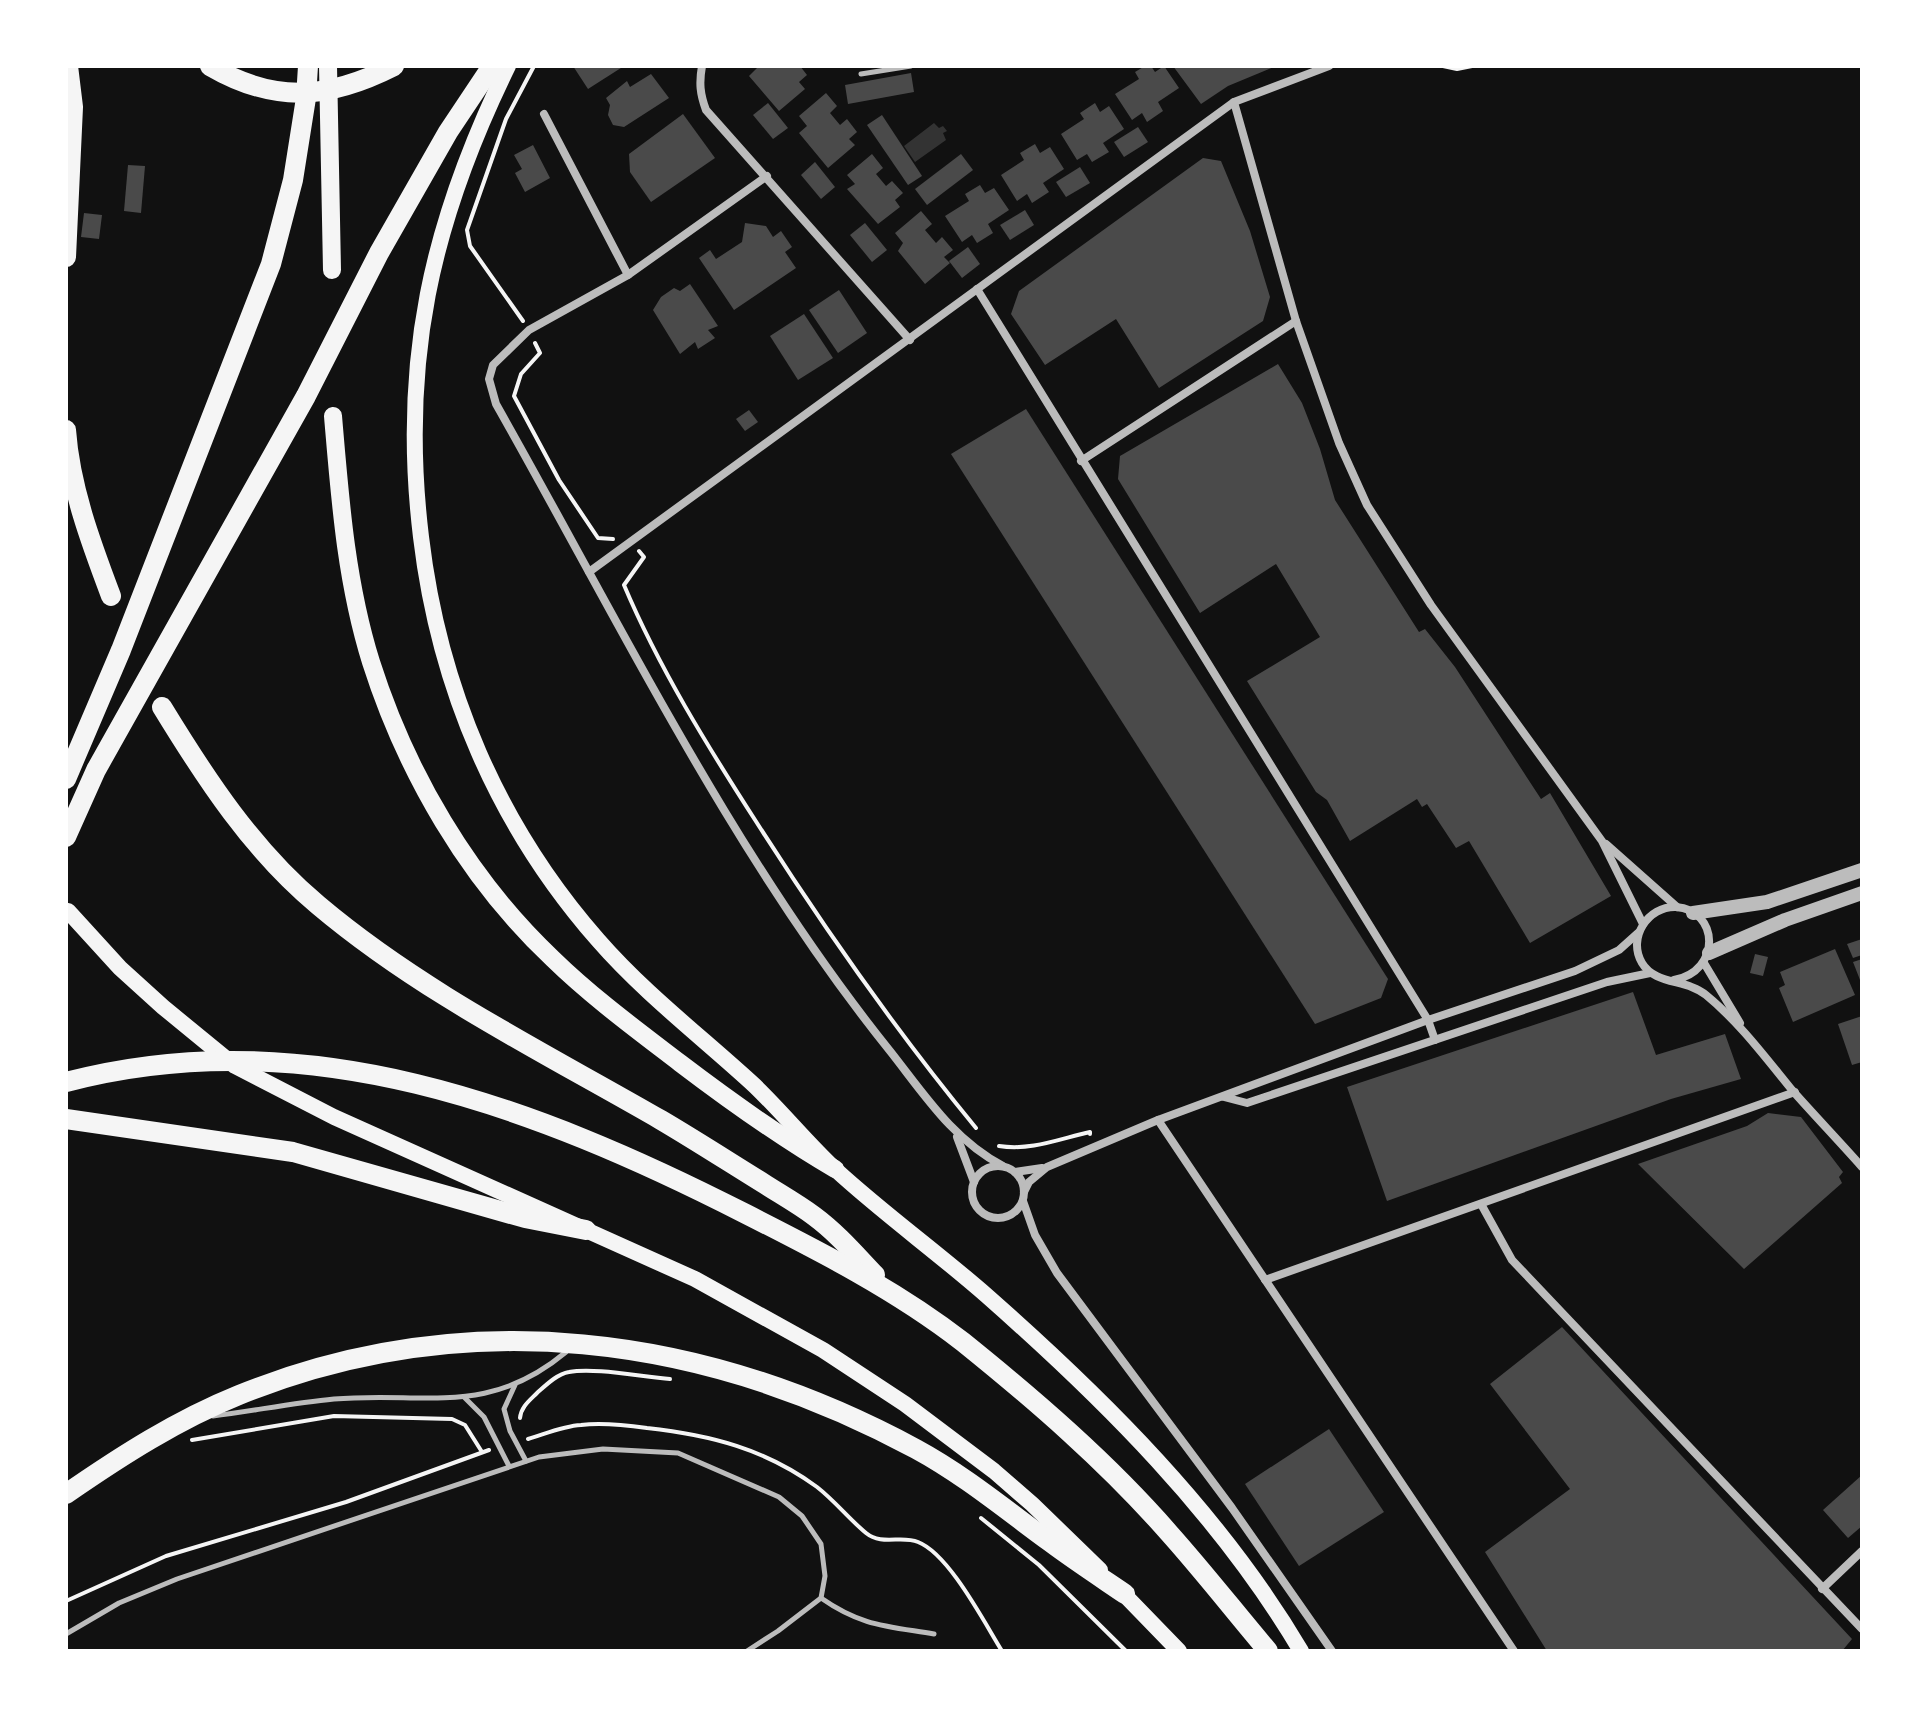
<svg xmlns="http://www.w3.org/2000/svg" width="1928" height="1717" font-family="Rubik,sans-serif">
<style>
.water{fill:#333}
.building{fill:#4a4a4a}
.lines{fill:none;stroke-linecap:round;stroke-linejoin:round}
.path{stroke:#f5f5f5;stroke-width:4}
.service{stroke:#bcbcbc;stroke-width:5}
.minor{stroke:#bcbcbc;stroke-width:8}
.tertiary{stroke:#bcbcbc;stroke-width:14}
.primary{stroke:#f5f5f5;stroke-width:16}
.trunk{stroke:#f5f5f5;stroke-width:18}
.motorway{stroke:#f5f5f5;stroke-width:20}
</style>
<rect width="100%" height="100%" fill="#111"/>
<polygon class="water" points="934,123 939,128 943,126 947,131 943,133 946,140 915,162 904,146"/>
<g class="building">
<polygon points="573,66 624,66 588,89"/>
<polygon points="755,66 800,66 807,75 799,82 805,89 779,111 749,76 757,68"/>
<polygon points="1145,66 1151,66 1155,72 1164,66 1179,88 1158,102 1163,111 1147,122 1142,113 1132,120 1115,94 1139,79 1135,72"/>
<polygon points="1173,66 1276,66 1228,86 1201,104"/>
<polygon points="911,73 914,92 848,104 845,85"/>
<polygon points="651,74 669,98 624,127 613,125 608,115 610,105 606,98 627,81 630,87"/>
<polygon points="826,93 837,106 830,113 840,125 847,119 857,132 849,139 855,145 828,168 799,133 807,126 799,116"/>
<polygon points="768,103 788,128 773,139 753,115"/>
<polygon points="1095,103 1100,112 1109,106 1124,129 1103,143 1109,152 1092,162 1087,154 1077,160 1061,134 1084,119 1080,113"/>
<polygon points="683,114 715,158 651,202 630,172 629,154"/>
<polygon points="882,115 922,176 908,185 867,125"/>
<polygon points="1138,127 1148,142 1124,157 1114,142"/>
<polygon points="1035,144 1040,153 1050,147 1064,169 1043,183 1049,192 1032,203 1027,194 1017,201 1001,175 1024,160 1020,153"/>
<polygon points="533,145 550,178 525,192 515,173 522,169 514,155"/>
<polygon points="872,154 883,168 876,174 886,186 892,181 903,193 895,200 900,207 878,224 847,189 855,184 847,175"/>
<polygon points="961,154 973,170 927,205 915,189"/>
<polygon points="1203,158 1221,161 1250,231 1270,297 1263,321 1159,388 1116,319 1045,365 1011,314 1019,291"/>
<polygon points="815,162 835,187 821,199 801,175"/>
<polygon points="128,165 145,166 141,213 124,211"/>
<polygon points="1080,167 1090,183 1066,197 1056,182"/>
<polygon points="980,185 985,193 994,188 1009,210 988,224 993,233 977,243 972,235 962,242 945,216 969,201 965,194"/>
<polygon points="1025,210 1034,225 1010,240 1000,225"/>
<polygon points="921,211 932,224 925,230 936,243 942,237 953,250 944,257 950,263 925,284 898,251 903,243 895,233"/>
<polygon points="84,213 102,215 99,239 81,237"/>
<polygon points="745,223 766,226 773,237 781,231 792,247 785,252 796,268 734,310 699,258 710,250 716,259 742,242"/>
<polygon points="865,223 887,250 872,262 850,235"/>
<polygon points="968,247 980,264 962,278 949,261"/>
<polygon points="690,284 718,326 708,330 715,338 698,349 695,342 680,354 653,310 661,297 674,288 680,291"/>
<polygon points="839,290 867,333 838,353 809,310"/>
<polygon points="804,314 833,358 798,380 770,336"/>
<polygon points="1278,364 1302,403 1320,449 1335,500 1419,632 1425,629 1455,667 1541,799 1550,793 1611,896 1530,943 1469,841 1456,848 1427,804 1422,807 1417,799 1350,841 1327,800 1316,792 1247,681 1320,637 1276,564 1200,613 1118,479 1120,456"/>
<polygon points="1026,409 1388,979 1381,998 1315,1024 951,454"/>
<polygon points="749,410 758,422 745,431 736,419"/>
<polygon points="1862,939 1862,955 1853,958 1847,944"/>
<polygon points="1835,949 1855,995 1793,1022 1779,988 1785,985 1780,972"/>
<polygon points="1755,954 1768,957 1763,976 1750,973"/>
<polygon points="1862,959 1862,985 1853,962"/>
<polygon points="1633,992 1656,1055 1725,1034 1741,1079 1671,1099 1387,1201 1347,1087"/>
<polygon points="1862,1016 1862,1062 1852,1065 1838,1024"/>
<polygon points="1768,1113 1801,1117 1843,1172 1839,1177 1842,1183 1744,1269 1638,1164 1747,1126"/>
<polygon points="1562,1327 1852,1639 1842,1651 1547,1651 1485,1552 1570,1489 1490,1384"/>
<polygon points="1329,1429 1384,1512 1299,1566 1245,1484"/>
<polygon points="1862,1475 1862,1526 1848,1538 1823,1510"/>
</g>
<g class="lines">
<g class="path">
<polyline points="1443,66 1457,69 1472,66"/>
<polyline points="523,321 470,246 467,230 506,119 534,66"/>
<polyline points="535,343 540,353 521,374 514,396 559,480 598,538 613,539"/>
<path d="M639,551L644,557L624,585C659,668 708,747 757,823C824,928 897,1032 976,1128"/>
<path d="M999,1146C1031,1151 1059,1139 1090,1132V1134"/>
<path d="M520,1418C521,1407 529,1401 537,1393C546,1385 557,1374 569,1372C594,1367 642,1377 670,1379"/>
<path d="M528,1439C545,1434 563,1426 581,1425C602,1422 626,1425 647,1428C711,1435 765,1449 817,1487C835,1501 849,1519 866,1533C882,1546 901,1535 918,1542C949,1554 984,1622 1002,1651"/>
<polyline points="192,1440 334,1416 452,1419 465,1425 482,1452"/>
<polyline points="981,1518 1039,1565 1126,1651"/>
<polyline points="66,1601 166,1556 346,1502 489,1450"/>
</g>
<g class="service">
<polyline points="861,74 911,66"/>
<polyline points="515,1385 504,1409 510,1431 526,1461"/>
<polyline points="465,1398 484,1417 509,1466"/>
<path d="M213,1416C253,1411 293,1403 334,1399C424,1391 487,1418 566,1352"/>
<path d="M821,1598C861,1626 886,1626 934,1634"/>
<polyline points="66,1634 119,1603 177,1579 539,1457 603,1449 678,1453 779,1497 802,1516 821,1544 825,1576 821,1598 778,1631 747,1651"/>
</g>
<g class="minor">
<path d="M702,66C699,83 700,94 706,110L910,340"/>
<polyline points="1234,102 1296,321 1339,443 1367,505 1431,605 1602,841 1643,924"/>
<polyline points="544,114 628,275"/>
<path d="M767,176L628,275L529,330L493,365L489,379L496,404C619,621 733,856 890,1051C924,1094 953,1140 1003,1166"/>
<polyline points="977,289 1428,1020 1435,1040"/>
<polyline points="1081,461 1296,321"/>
<polyline points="589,572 1234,102 1329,66"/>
<polyline points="1606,844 1677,907"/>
<polyline points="1704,963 1740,1023"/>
<path d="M1674,980C1722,971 1719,910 1676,907C1648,906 1627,938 1642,963C1655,985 1687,979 1706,995C1739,1022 1765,1057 1792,1090C1815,1116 1839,1141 1862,1167"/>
<polyline points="1224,1097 1247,1103 1607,982 1650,973"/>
<polyline points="1158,1120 1514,1651"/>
<polyline points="957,1137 974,1182"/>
<circle cx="998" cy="1192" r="26"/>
<polyline points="1015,1172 1042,1168"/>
<polyline points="1024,1192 1029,1182 1047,1167 1158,1120 1428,1020 1575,971 1619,950 1638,933"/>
<polyline points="1023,1201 1035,1235 1057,1273 1232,1508 1332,1651"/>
<polyline points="1481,1204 1512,1260 1862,1629"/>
<polyline points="1265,1280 1795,1092"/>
<polyline points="1822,1589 1862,1551"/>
</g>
<g class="tertiary">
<polyline points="1693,913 1767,902 1862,870"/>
<polyline points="1709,953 1785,920 1862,893"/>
</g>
<g class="primary">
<path d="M508,66C431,223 400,362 421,537C439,688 498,826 598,940C645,994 703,1038 755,1086C783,1113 808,1144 836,1170C884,1214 937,1252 986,1295C1104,1399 1220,1514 1301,1651"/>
<polyline points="68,911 120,968 163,1007 235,1066 334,1117 695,1279 823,1350 905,1404 994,1471 1032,1504 1100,1570"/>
<polyline points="1116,1586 1179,1651"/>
</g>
<g class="trunk">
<polyline points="328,66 332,270"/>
<path d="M333,416C340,499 346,582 371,662C406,772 468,879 553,959C592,997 637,1030 680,1063C730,1101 780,1137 835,1169"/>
</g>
<g class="motorway">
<path d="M210,66C275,104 329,99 394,66"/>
<polyline points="66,257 73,107 68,66"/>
<path d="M66,430C70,487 91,543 111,596"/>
<path d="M162,707C206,779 253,851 318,905C421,992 545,1053 661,1120C695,1140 729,1162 763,1183C780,1194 798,1204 814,1216C837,1233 855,1254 875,1275"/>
<polyline points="66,779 121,650 271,264 293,180 306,98 308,66"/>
<polyline points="66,837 96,770 306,396 379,253 448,132 492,66"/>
<path d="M66,1082C305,1019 534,1106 746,1214C821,1252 896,1290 963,1342C1035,1400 1108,1463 1169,1533C1203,1571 1235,1612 1268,1651"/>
<polyline points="66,1119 293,1152 525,1218 586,1230"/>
<path d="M66,1494C121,1456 177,1420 239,1395C467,1303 703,1334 916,1449C964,1475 1006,1510 1050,1542C1074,1560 1100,1577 1125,1594"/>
</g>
</g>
<rect width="1928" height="1717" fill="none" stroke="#ffffff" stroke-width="136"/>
</svg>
